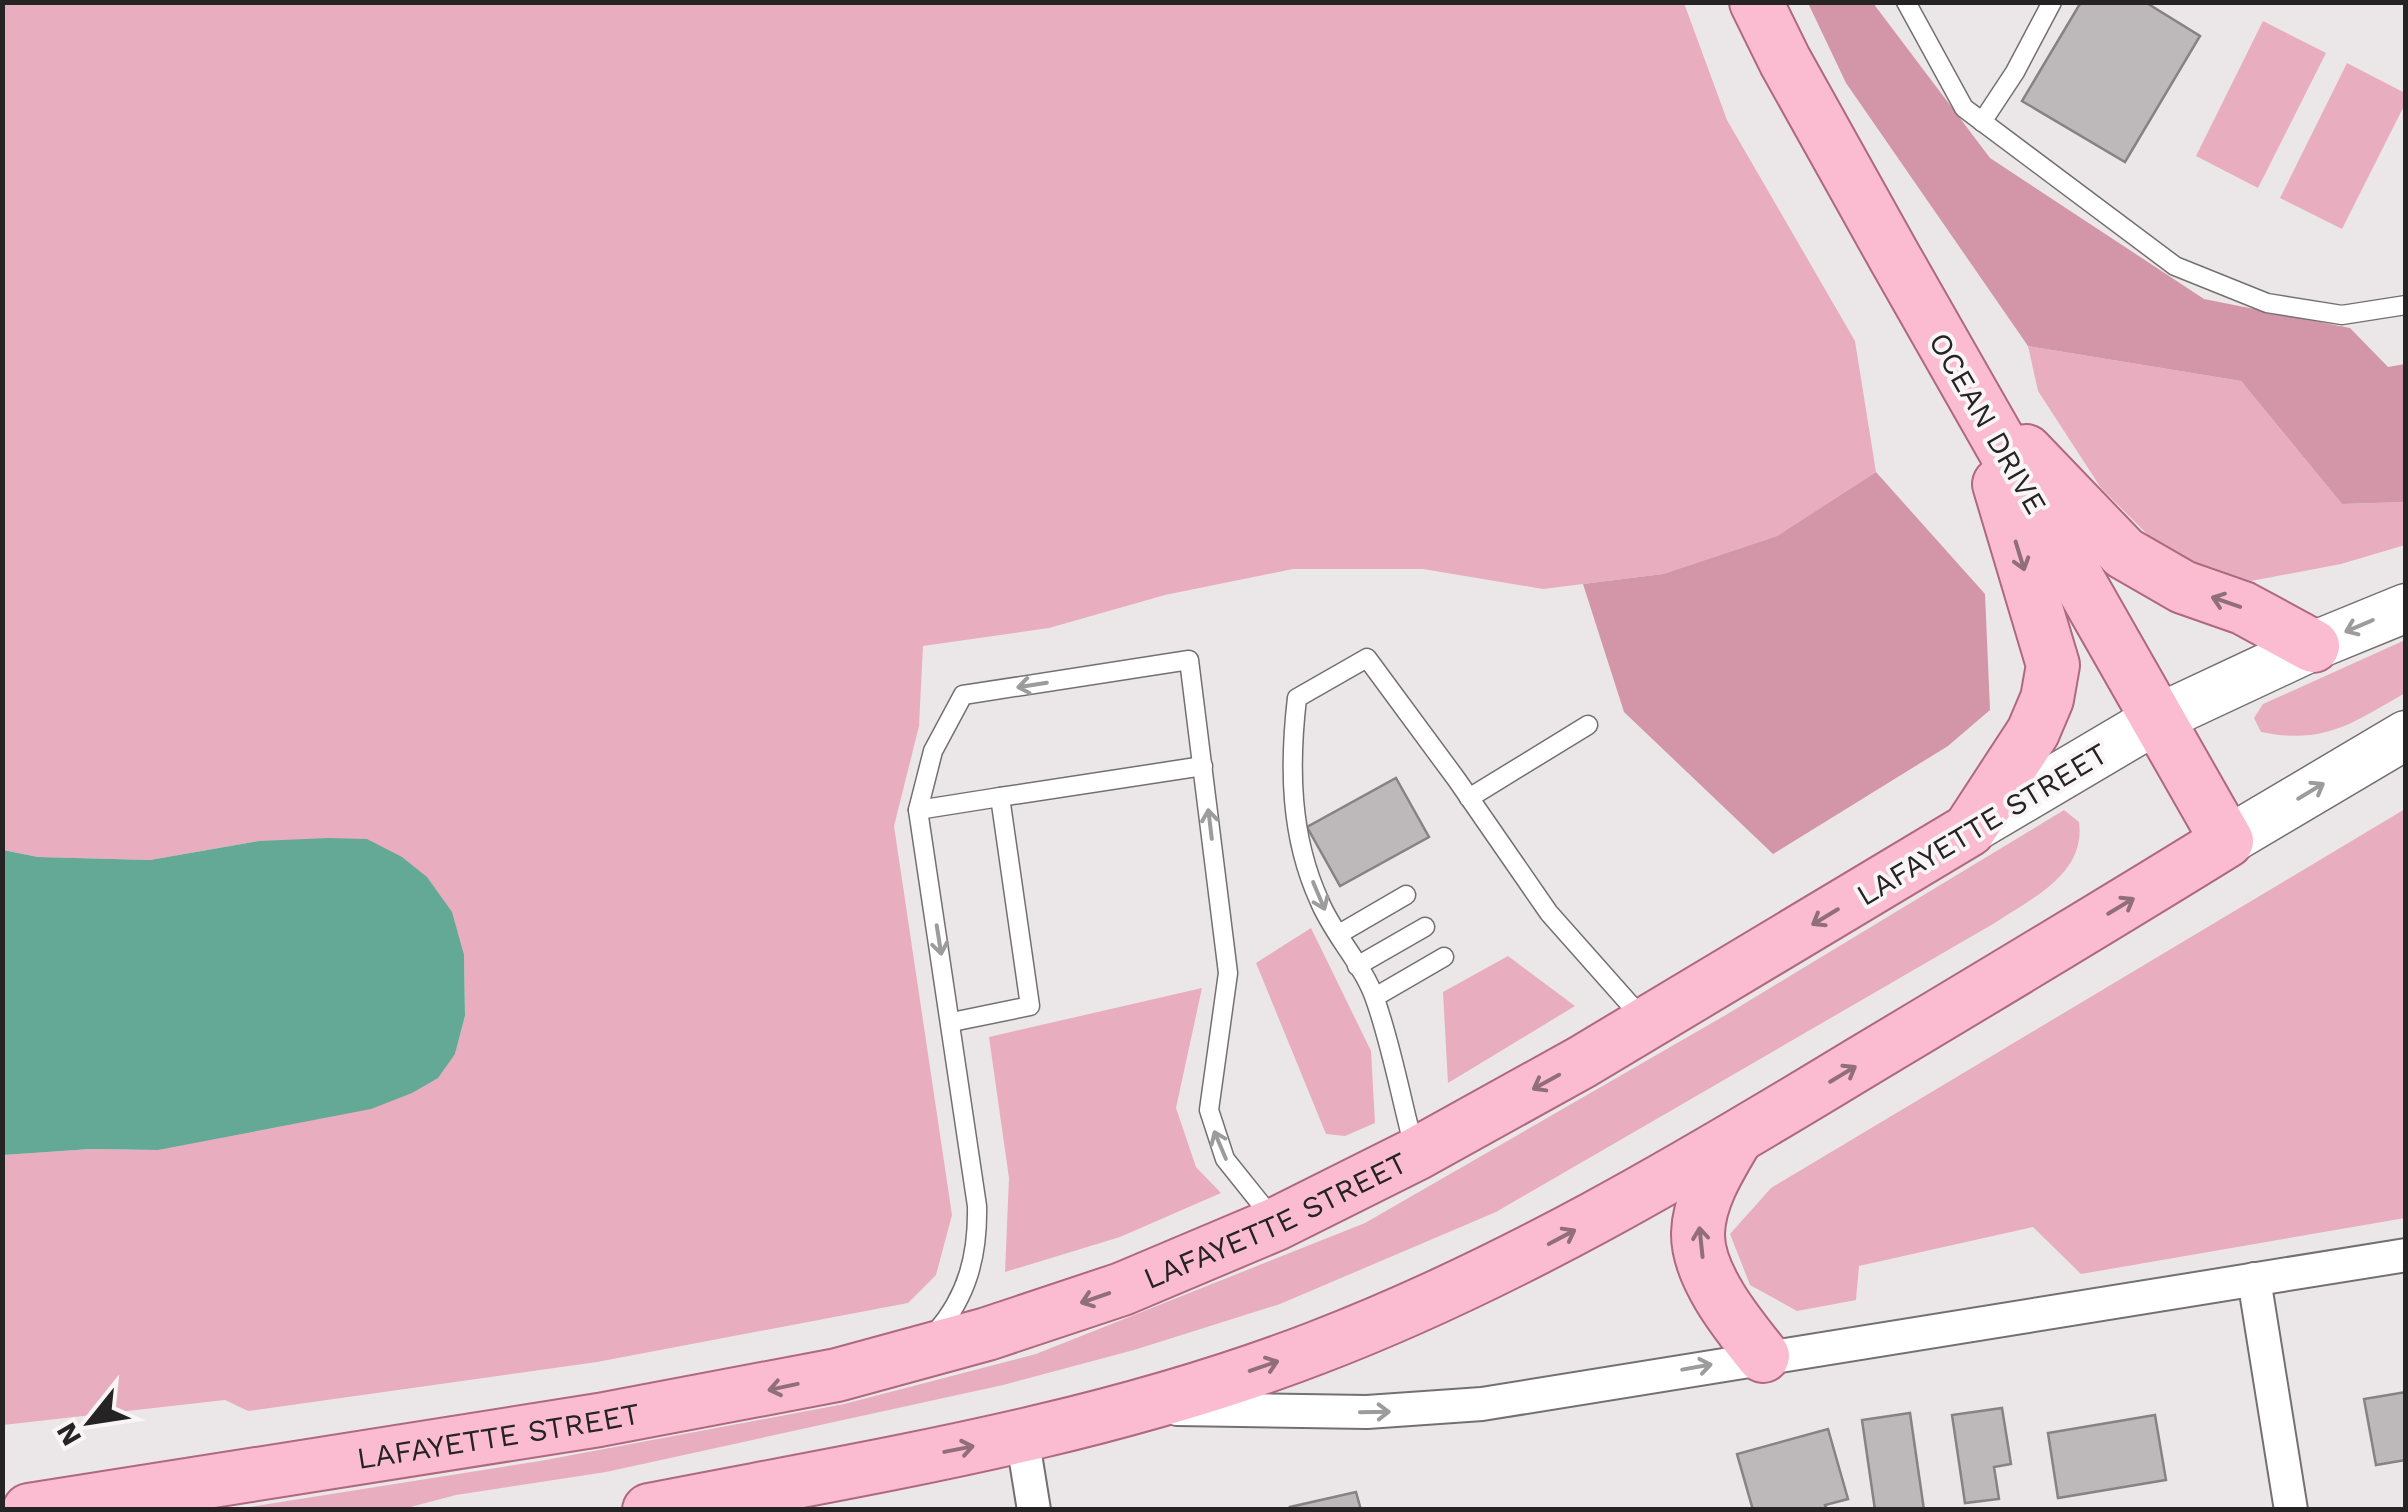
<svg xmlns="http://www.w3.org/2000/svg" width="2408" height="1512" font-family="'Work Sans',sans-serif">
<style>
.green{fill:#e8aebf}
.forest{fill:#d296a8}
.water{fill:#63a996}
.building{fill:#bdb9ba;stroke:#878283;stroke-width:2.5}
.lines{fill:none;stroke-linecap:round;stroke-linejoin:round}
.lane-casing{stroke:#747071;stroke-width:21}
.street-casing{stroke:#747071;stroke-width:36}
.secondary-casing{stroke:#747071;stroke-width:51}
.primary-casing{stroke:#ae687f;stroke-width:56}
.lane{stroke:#fff;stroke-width:18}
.street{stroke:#fff;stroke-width:32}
.secondary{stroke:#fff;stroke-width:48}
.primary{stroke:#fbbbd0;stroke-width:52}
.oneway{stroke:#906f7a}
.oneway2{stroke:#9d9c9c}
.labels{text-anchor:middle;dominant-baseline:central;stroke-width:8;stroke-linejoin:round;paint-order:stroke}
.street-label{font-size:30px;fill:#252323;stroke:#f9f4f5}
</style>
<rect width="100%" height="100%" fill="#ebe7e8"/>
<g class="green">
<polygon points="2,3 1684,3 1727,120 1855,341 1876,472 1777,536 1663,574 1543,589 1423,569 1293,569 1165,595 1049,628 923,646 919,726 894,826 952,1215 936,1275 908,1303 597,1362 248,1411 225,1400 3,1425 3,1155 91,1149 158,1150 455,1054 465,1016 464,955 259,841 150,860 38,857 3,850"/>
<polygon points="2263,21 2326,53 2258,188 2196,156"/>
<polygon points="2347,63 2405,93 2406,102 2342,229 2280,198"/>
<polygon points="2028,346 2241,381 2342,504 2405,502 2405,545 2341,564 2251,581 2164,551 2101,488 2038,391"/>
<path d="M2405,640V693C2353,723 2324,745 2261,732L2254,718L2263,704Z"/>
<polygon points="2405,809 2405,1218 2081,1274 2033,1227 1859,1266 1856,1300 1797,1311 1750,1285 1730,1234 1771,1188"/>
<path d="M2064,810L2079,822C2086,875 2030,899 1993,924L1496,1212L1280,1304L1134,1350L1003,1385L606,1472L456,1495L403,1509H237L540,1461L844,1404L1036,1354L1365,1223L1724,1016Z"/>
<polygon points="1311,928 1371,1051 1375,1123 1345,1136 1326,1134 1256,963"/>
<polygon points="1508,956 1575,1006 1448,1083 1443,992"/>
<polygon points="1202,988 1176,1108 1196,1167 1221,1193 1120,1237 1005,1272 1009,1178 989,1037"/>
</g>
<g class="forest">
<polygon points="1808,3 1873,3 1990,158 2204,299 2350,328 2388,367 2405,364 2405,502 2342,504 2241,381 2028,346 1846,83"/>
<polygon points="1876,472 1985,594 1990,710 1948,746 1773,854 1624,712 1583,584 1663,574 1777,536"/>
</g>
<polygon class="water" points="329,838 367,839 402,857 427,877 452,912 464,955 465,1016 455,1054 438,1078 412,1093 371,1109 158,1150 91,1149 3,1155 3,850 38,857 150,860 259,841"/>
<g class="building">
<polygon points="2081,2 2145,2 2200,36 2125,162 2022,101"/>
<polygon points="1396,778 1429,837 1340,886 1307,827"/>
<polygon points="2406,1392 2406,1460 2376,1465 2364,1399"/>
<polygon points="2002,1408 2011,1464 1994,1467 1999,1499 1965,1503 1952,1415"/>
<polygon points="1910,1413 1924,1510 1875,1510 1862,1420"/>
<polygon points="2155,1415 2166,1480 2058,1498 2048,1433"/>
<polygon points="1828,1429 1848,1499 1825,1505 1827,1510 1753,1510 1737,1454"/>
<polygon points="1356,1492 1361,1510 1291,1510 1290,1507"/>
</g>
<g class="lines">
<g class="lane-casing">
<g id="lane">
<polyline points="1906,2 1964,108 2175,266 2267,303 2342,315 2406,305"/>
<polyline points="1982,122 2015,72 2052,2"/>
<polyline points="1000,797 1203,766"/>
<polyline points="1469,798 1588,725"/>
<polyline points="918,810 1000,797 1030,1006 952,1022"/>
<polyline points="1339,934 1406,895"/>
<polyline points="1357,966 1425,927"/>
<polyline points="1375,997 1444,957"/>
<path d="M1414,1147C1401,1099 1392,1047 1375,999C1363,964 1333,935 1319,900C1290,836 1289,767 1297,698L1367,658L1457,780L1549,913L1643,1019"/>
<path d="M935,1333C968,1296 978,1254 977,1206L918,810L933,751L963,695L1189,660L1228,973L1209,1110L1225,1159L1273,1219"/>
</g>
</g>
<g class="street-casing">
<g id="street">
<polyline points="2254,1279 2291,1510"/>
<polyline points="1177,1409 1367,1412 1482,1404 2406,1255"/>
<polyline points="1022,1436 1034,1510"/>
</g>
</g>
<g class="secondary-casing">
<g id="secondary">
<polyline points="1969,830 2157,719 2313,646 2406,608"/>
<polyline points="2227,841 2406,735"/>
</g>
</g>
<g class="primary-casing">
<g id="primary">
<polyline points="2026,451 2124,553 2183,587 2243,608 2313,646"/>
<path d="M1736,1139C1720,1166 1699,1199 1698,1233C1697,1275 1738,1325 1763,1356"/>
<path id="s1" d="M29,1510L599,1420L837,1375L987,1334L1122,1289L1276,1224L1416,1154L1582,1062L1969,830L2033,732L2047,699L2053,665L1999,484"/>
<path d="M649,1510C874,1466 1101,1431 1316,1348C1509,1274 1686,1169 1862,1062C1984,989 2106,916 2227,841L1895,258L1785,61L1756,2"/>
</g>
</g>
<use href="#lane" class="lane"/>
<use href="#street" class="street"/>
<use href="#secondary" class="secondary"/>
<use href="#primary" class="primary"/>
</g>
<defs><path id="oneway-shaft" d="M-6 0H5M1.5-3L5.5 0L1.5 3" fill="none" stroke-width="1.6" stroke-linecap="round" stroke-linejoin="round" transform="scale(2.5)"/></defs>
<g class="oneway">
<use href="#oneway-shaft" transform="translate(2020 556) rotate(73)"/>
<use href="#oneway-shaft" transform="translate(2226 602) rotate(-161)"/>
<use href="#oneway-shaft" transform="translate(2121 906) rotate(-31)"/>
<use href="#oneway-shaft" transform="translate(1825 917) rotate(149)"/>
<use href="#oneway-shaft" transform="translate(1843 1074) rotate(-31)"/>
<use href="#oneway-shaft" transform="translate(1546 1082) rotate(151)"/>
<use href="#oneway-shaft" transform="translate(1562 1237) rotate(-28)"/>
<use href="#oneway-shaft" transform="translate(1701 1242) rotate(-96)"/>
<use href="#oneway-shaft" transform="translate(1095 1298) rotate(161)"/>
<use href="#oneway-shaft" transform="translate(1264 1366) rotate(-19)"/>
<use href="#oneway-shaft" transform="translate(783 1387) rotate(168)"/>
<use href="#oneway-shaft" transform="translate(959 1449) rotate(-11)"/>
</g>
<g class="oneway2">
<use href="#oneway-shaft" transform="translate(2359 626) rotate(157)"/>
<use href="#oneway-shaft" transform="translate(1032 685) rotate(171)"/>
<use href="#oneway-shaft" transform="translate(2311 791) rotate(-31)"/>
<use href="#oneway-shaft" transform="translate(1210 824) rotate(-97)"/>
<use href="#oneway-shaft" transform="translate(1319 896) rotate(67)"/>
<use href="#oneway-shaft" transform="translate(939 940) rotate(81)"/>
<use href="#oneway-shaft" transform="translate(1220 1145) rotate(-113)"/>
<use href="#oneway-shaft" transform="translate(1697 1367) rotate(-10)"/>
<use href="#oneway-shaft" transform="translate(1375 1412) rotate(-1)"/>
</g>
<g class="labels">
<g class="street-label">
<text transform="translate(1988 423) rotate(60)">OCEAN DRIVE</text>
<text transform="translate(1982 824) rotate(-31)">LAFAYETTE STREET</text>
<text stroke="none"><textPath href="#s1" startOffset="1285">LAFAYETTE STREET</textPath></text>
<text stroke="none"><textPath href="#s1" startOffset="475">LAFAYETTE STREET</textPath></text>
</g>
</g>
<rect width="2408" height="1512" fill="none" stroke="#252323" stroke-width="10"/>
<g transform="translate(90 1422) rotate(240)" stroke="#f9f4f5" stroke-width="8" paint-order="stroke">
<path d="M0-8L18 38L0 25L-18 38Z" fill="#252323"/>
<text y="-15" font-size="28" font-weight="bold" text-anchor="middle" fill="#252323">N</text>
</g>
</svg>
